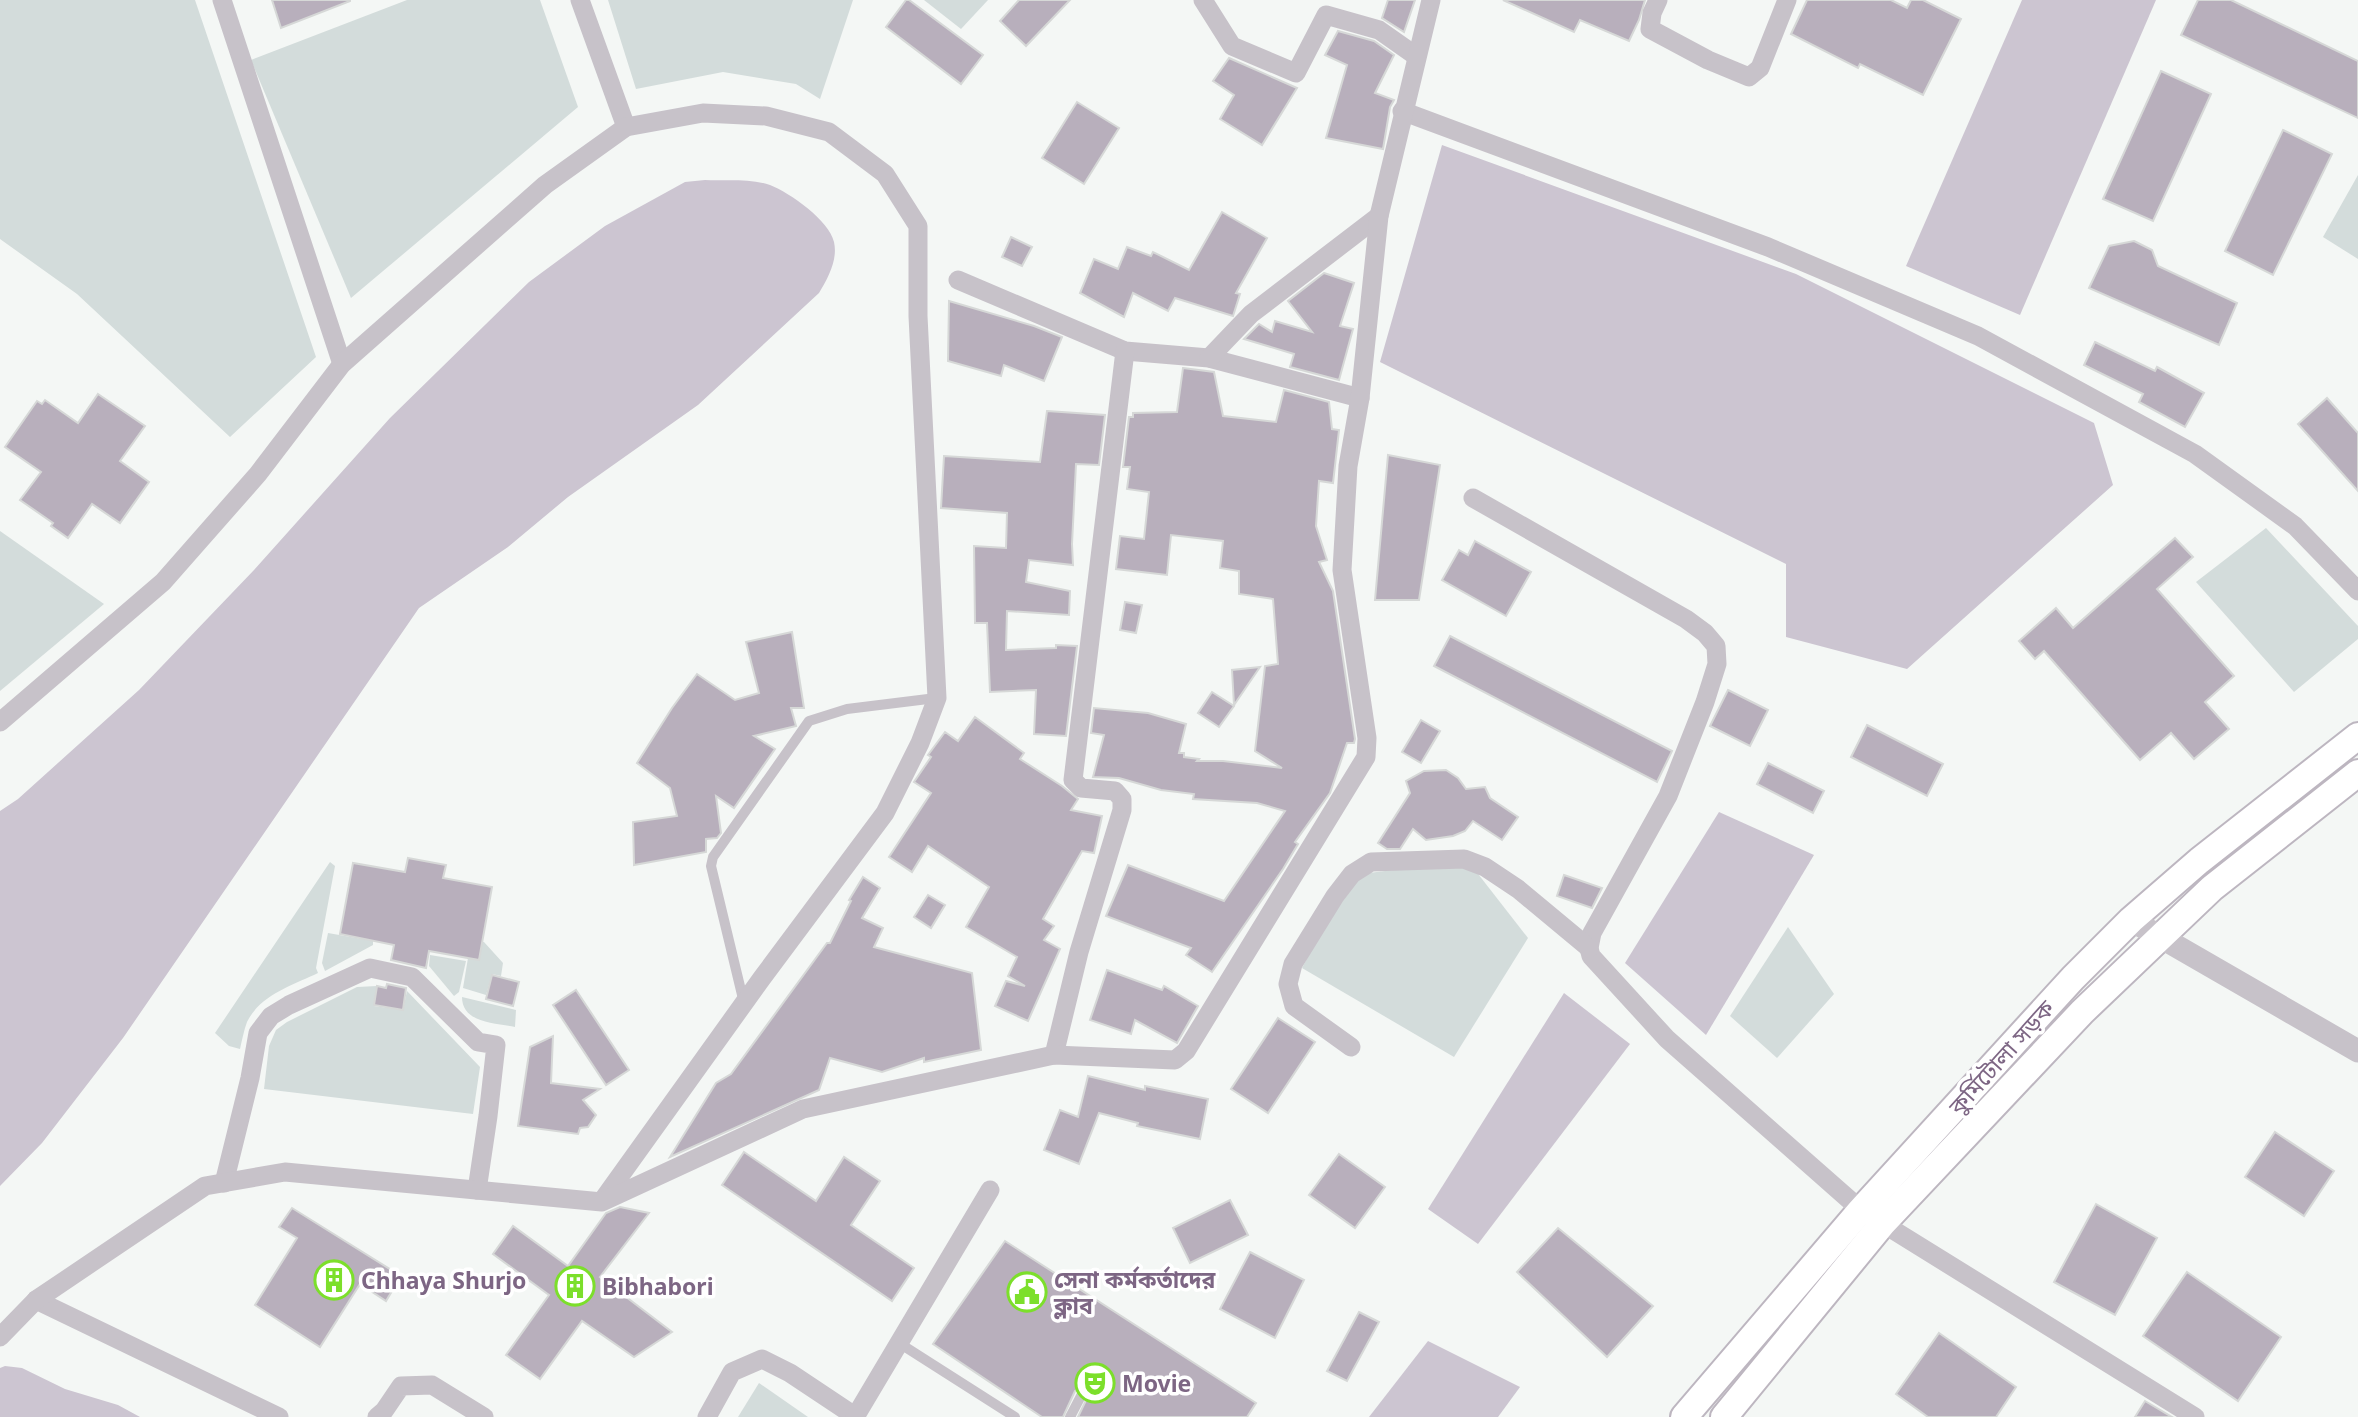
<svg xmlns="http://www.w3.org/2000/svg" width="2358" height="1417" font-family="'Noto Sans','Noto Sans Bengali',sans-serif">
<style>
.green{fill:#d3dcdb}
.water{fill:#ccc5d1}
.building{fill:#b8afbc;stroke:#d6d8d7;stroke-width:2}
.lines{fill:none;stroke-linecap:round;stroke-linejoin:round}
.secondary-casing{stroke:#bdb6c0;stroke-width:30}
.service{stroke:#c7c2c9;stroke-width:10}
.minor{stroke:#c7c2c9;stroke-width:19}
.tertiary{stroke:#c7c2c9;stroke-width:23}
.secondary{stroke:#fff;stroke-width:26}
.labels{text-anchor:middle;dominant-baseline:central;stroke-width:7;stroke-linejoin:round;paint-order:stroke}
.street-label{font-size:23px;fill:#7d6684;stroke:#fff}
.poi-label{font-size:23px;font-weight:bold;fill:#7d6684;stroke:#fff;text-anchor:start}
</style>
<rect width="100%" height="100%" fill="#f4f7f5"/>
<g class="green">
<polygon points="0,0 195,0 316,357 230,437 77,294 0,239"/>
<polygon points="407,0 540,0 578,107 351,298 251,60"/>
<polygon points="608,0 853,0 820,99 796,84 723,72 636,89"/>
<polygon points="924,0 988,0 961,29"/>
<polygon points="2358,175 2358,259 2323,237"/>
<polygon points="2266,528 2358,626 2358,639 2294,692 2196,582"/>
<polygon points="0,531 104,604 0,691"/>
<polygon points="1468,861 1528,938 1454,1057 1302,968 1352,875"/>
<path d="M330,862L335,866L316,968L318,973C293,985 260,995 247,1022C244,1030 242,1040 240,1049L229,1046L215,1033Z"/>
<polygon points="1788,927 1834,994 1777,1058 1730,1016"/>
<polygon points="328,933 362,939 363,936 373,937 373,945 325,971 322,963"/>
<polygon points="471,940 484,942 503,963 501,976 492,974 486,995 463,988"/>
<polygon points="430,955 466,961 459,992 454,996 429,966"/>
<polygon points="377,986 374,1006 403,1010 407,991 480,1067 473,1114 264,1089 269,1046 276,1030 287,1022 357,987"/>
<path d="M462,997L516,1010L515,1027C495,1023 462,1023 462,997Z"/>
<polygon points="759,1383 808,1417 738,1417"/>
</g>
<g class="water">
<polygon points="2022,0 2156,0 2020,315 1906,266"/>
<polygon points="1442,145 1796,274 2094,423 2113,485 1907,669 1786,637 1786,564 1380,362"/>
<path d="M705,180C725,181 750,178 770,185C790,193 829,220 834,242C838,260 828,278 819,293L698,405L568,497L508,547L419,608L123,1038L42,1143L0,1186V811L18,799L139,690L254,570L390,418L529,282L605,226L685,182Z"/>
<polygon points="1719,812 1814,855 1706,1035 1625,963"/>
<polygon points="1564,993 1630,1044 1478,1244 1428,1209"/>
<polygon points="1428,1341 1520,1387 1498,1417 1369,1417"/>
<polygon points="5,1366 22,1368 65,1389 118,1405 140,1417 0,1417 0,1368"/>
</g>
<g class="building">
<polygon points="272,0 350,0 350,1 281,28"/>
<polygon points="906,0 909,0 983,55 961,84 886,27"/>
<polygon points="1019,0 1070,0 1026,46 1000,21"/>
<polygon points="1388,0 1415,0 1404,32 1382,18"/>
<polygon points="1503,0 1645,0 1639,20 1629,41 1580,20 1574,32"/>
<polygon points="1807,0 1891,0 1907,8 1911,0 1923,0 1961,19 1923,95 1860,64 1858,68 1791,34"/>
<polygon points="2198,0 2231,0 2358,61 2358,118 2181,35"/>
<polygon points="1338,31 1374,41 1394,55 1375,93 1394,100 1390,107 1383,149 1326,138 1347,65 1325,55"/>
<polygon points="1229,58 1297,88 1262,145 1220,119 1234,95 1213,81"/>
<polygon points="2161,71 2211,94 2153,221 2103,199"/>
<polygon points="1077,102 1119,128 1084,184 1042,158"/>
<polygon points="2283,130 2332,154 2273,275 2225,251"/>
<polygon points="1222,212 1267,238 1236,293 1240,294 1233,316 1175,298 1168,311 1133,293 1124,317 1080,293 1094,259 1118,269 1127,247 1151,256 1153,252 1189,270"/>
<polygon points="1011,237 1032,247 1022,266 1002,257"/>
<polygon points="2134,241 2152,250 2158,266 2237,303 2219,345 2089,288 2109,246"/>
<polygon points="1324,273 1354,283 1340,326 1353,329 1339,380 1290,367 1294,354 1244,339 1259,324 1272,332 1275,321 1312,332 1288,301"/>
<polygon points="949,301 1034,326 1062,337 1044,381 1004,365 1001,376 948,361"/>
<polygon points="2095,342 2155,371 2157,367 2204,393 2185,427 2139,402 2143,394 2084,365"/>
<polygon points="1183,368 1214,372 1223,416 1276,422 1284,390 1329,402 1332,429 1339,430 1333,483 1319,481 1316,526 1327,560 1319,562 1333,591 1355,739 1354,743 1347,743 1330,793 1295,842 1298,844 1283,869 1212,972 1186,955 1191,948 1106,916 1128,865 1224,901 1285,811 1257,803 1193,799 1194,794 1161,790 1119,778 1093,777 1104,735 1091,733 1094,708 1148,713 1186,724 1179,753 1184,753 1184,757 1199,759 1197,761 1223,761 1282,768 1255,751 1265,666 1278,664 1273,599 1239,594 1239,571 1220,568 1223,541 1171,535 1167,575 1116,569 1120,536 1144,539 1149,492 1127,489 1130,467 1123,467 1129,417 1133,417 1133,413 1177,412"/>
<polygon points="98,394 145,426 120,461 149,482 120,523 92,504 68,538 51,526 53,523 20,500 41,472 5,447 37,401 42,404 45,400 78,423"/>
<polygon points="2327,398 2358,433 2358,491 2298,424"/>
<polygon points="1047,411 1105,415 1099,465 1076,464 1072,544 1073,565 1029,560 1026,582 1070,591 1069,615 1007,611 1006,650 1056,648 1056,645 1077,646 1066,736 1034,734 1036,690 990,692 987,623 975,623 974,546 1006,548 1007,513 941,508 944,456 1040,462"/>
<polygon points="1388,455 1440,465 1419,600 1375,600"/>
<polygon points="2175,538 2193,557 2157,589 2234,676 2205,702 2229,729 2194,759 2171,733 2140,760 2044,651 2035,659 2019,641 2056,608 2073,628"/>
<polygon points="1475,541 1531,572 1506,616 1442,580 1459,550 1468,555"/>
<polygon points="1125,602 1142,605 1136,633 1120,630"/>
<polygon points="792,632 804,708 791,708 796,726 754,736 775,749 734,808 716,796 721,833 717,838 706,839 706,852 634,865 633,822 677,816 670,788 637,763 672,708 697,674 735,700 759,693 746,642"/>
<polygon points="1450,636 1672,751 1657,782 1434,666"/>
<polygon points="1260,667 1234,705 1232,670"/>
<polygon points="1728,690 1768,710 1750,746 1710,726"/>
<polygon points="1212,692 1234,706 1219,727 1198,713"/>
<polygon points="975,717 1024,753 1020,759 1062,786 1078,799 1071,810 1102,816 1094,853 1082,851 1043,919 1054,926 1044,940 1060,949 1028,1021 995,1006 1006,981 1025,986 1008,976 1017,957 966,927 989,887 928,846 912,872 889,857 931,793 914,782 931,757 928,755 945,732 958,741"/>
<polygon points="1421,720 1440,731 1421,763 1402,752"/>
<polygon points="1867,725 1943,764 1927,796 1851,757"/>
<polygon points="1768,763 1824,791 1813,813 1757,784"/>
<polygon points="1446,770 1458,778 1466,789 1485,787 1490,798 1518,817 1502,840 1473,821 1465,831 1453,836 1426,840 1413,829 1400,849 1387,849 1378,843 1410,793 1406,781 1424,771"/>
<polygon points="408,858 446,865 443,878 492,887 479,960 429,951 426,968 391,960 394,945 340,934 353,863 405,872"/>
<polygon points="1564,875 1602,888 1592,908 1557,896"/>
<polygon points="863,877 880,888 862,918 883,928 874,947 972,973 981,1050 924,1062 924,1058 882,1072 830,1058 819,1090 670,1157 716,1083 731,1074 827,943 830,943 851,901 849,900"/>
<polygon points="928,895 945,905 931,928 914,917"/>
<polygon points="1107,970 1162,990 1164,986 1198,1006 1177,1043 1135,1020 1131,1034 1090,1020"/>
<polygon points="492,975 519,982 513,1006 486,999"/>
<polygon points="387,984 406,988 403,1010 374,1005 377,986 386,988"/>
<polygon points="576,990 629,1070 606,1085 553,1005"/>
<polygon points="1278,1018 1315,1042 1268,1113 1231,1089"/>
<polygon points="553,1036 551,1083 600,1089 583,1100 596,1115 588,1127 580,1128 578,1134 518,1126 530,1047"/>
<polygon points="1088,1076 1145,1090 1145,1086 1208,1099 1200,1139 1137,1126 1138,1123 1099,1113 1079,1164 1044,1150 1060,1110 1078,1117"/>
<polygon points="2275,1132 2334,1171 2304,1216 2245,1177"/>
<polygon points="744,1152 816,1201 844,1157 880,1181 851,1225 914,1268 892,1301 722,1185"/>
<polygon points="1339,1154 1385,1187 1355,1228 1309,1195"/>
<polygon points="1230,1200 1248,1235 1190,1263 1173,1228"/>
<polygon points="2096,1204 2157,1238 2115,1315 2054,1282"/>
<polygon points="620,1207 649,1213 600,1277 672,1332 634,1357 582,1321 540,1379 506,1355 549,1295 493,1254 513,1226 568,1266 606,1213"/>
<polygon points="292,1208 401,1276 386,1301 360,1284 320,1347 255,1305 297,1238 279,1227"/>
<polygon points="1558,1228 1653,1306 1607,1357 1517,1272"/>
<polygon points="1005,1241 1256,1403 1247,1417 1078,1417 1089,1394 1088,1389 1082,1387 1075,1391 1063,1417 1042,1417 933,1344"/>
<polygon points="1250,1252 1304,1280 1275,1338 1220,1309"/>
<polygon points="2187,1272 2281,1337 2238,1401 2143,1336"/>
<polygon points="1359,1312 1379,1322 1347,1381 1327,1371"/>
<polygon points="1939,1333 2016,1387 1996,1417 1928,1417 1896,1394"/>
<polygon points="2145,1401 2172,1417 2135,1417"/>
</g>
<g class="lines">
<g class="secondary-casing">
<g id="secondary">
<polyline points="1684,1417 1861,1210 2073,978 2131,920 2199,861 2358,736"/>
<polyline points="1724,1417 1883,1223 2082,1012 2212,888 2358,773"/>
</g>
</g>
<g class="service">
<polyline points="744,1003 711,866 713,857 809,721 847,709 936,698"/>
<polyline points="899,1343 1015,1417"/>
<polyline points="1070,1417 1082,1394"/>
</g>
<g class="minor">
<polyline points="222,0 342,364"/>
<polyline points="580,0 626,127"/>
<polyline points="1203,0 1232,46 1296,73 1326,15 1379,30 1416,56"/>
<polyline points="1658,0 1652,13 1650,29 1708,60 1749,77 1760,68 1787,0"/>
<polyline points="1402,111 1768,247 1978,336 2195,454 2295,526 2358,591"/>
<polyline points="958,280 1125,351 1209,358 1360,398"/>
<polyline points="1209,358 1251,314 1379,216"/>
<polyline points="1473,498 1686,619 1705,633 1716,646 1717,664 1705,702 1668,796 1592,933 1589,948 1591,956 1667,1039 1861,1210 2195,1417"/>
<polyline points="0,722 163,582 258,474 342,364 545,185 626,127 703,113 766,116 829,132 885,174 918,226 918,316 937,698 920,743 885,813 762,978 602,1201"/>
<polyline points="1351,1047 1294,1006 1288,984 1293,964 1335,896 1352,874 1371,862 1464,859 1485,867 1518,889 1589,948"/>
<polyline points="1054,1055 1079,952 1122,810 1122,799 1115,791 1081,788 1073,780 1125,351"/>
<polyline points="224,1183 250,1078 258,1033 271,1016 289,1005 370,968 412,977 478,1042 496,1045 488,1116 477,1190"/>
<polyline points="36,1300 279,1417"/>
<polyline points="0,1337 36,1300 205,1186 285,1172 602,1202 803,1109 1054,1055 1175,1060 1186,1051 1366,757 1367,738 1342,570 1348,466 1360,398 1379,216 1431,0"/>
<polyline points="377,1417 384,1411 401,1386 432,1385 484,1417"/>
<polyline points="707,1417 732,1372 762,1359 790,1373 856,1417"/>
<polyline points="855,1417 990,1190"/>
</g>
<polyline class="tertiary" points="2131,920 2358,1051"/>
<use href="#secondary" class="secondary"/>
</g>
<defs>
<g id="building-ring" transform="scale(2.0125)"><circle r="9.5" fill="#fff" stroke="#7cdf2b" stroke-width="1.5"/><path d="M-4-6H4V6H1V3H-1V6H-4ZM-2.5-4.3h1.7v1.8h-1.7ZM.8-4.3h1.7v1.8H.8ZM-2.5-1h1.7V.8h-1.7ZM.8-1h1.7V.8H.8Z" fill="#7cdf2b"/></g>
<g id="civic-ring" transform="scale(2.0125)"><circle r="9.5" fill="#fff" stroke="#7cdf2b" stroke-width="1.5"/><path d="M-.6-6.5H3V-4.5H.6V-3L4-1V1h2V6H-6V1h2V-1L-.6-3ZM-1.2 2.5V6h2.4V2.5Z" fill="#7cdf2b"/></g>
<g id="theatre-ring" transform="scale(2.0125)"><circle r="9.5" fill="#fff" stroke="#7cdf2b" stroke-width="1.5"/><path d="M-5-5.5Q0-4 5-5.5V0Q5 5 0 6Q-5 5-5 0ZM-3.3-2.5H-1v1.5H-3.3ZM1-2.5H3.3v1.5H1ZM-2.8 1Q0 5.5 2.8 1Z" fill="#7cdf2b"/></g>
</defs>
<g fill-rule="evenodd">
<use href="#building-ring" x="334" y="1280"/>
<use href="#building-ring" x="575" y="1286"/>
<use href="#civic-ring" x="1027" y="1292"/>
<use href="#theatre-ring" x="1095" y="1383"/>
</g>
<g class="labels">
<g class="street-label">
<text transform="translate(2001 1057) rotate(-48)">কুর্মিটোলা সড়ক</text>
</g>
<g class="poi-label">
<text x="1054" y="1279">সেনা কর্মকর্তাদের<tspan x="1054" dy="26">ক্লাব</tspan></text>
<text x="361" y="1280">Chhaya Shurjo</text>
<text x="602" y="1286">Bibhabori</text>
<text x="1122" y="1383">Movie</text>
</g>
</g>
</svg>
